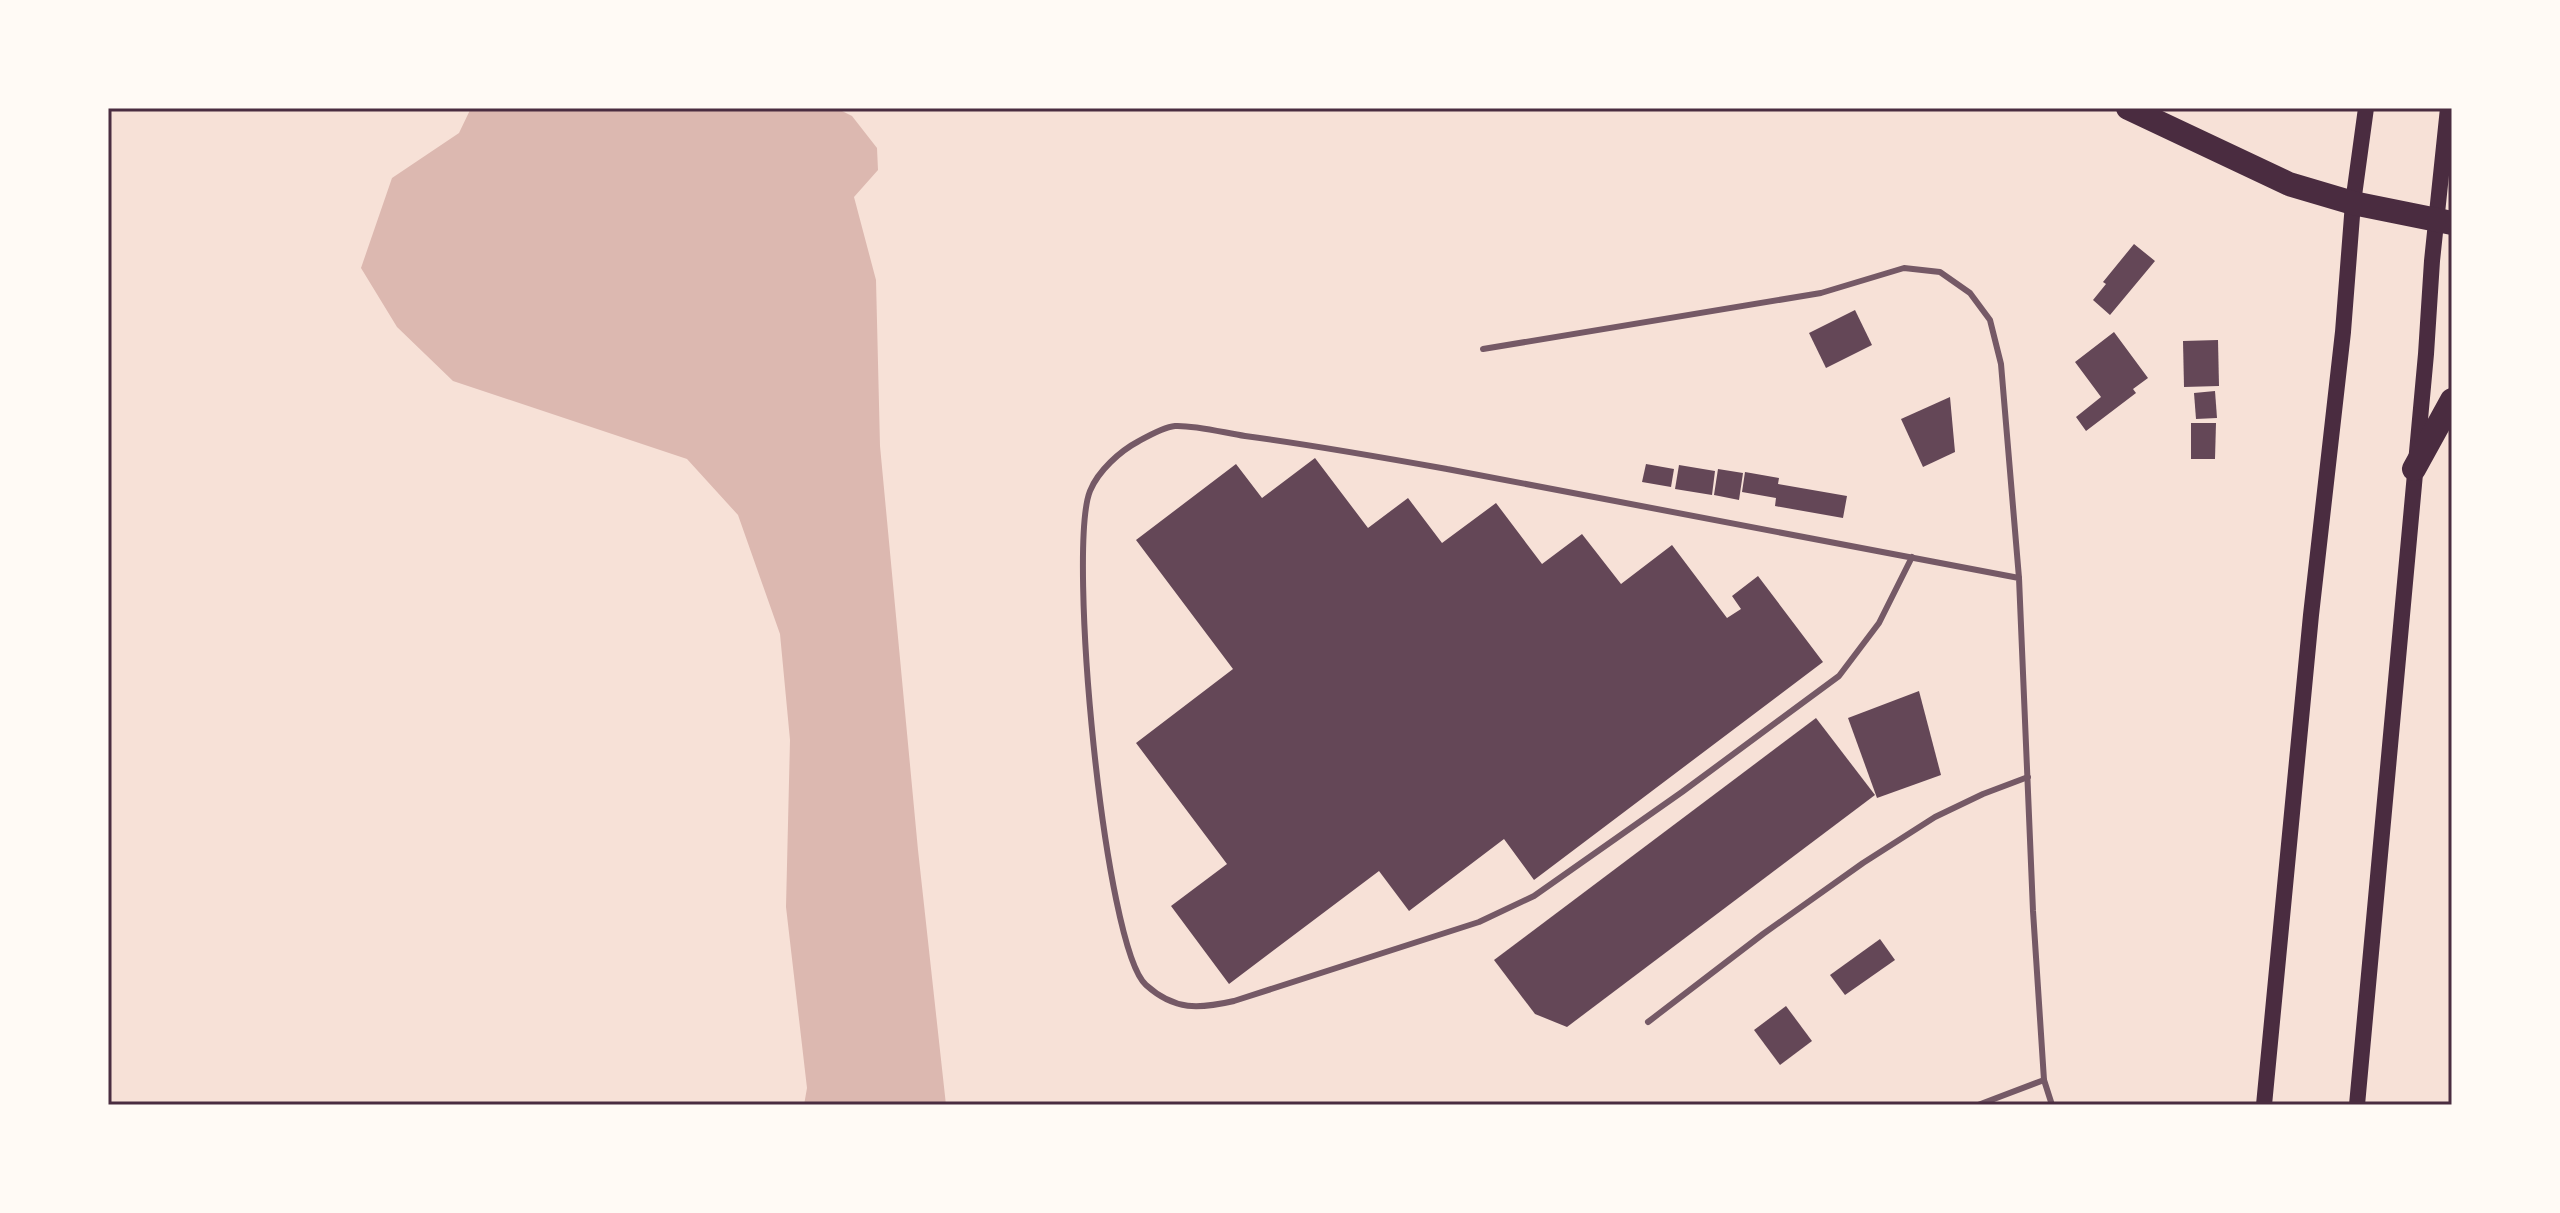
<svg xmlns="http://www.w3.org/2000/svg" width="2560" height="1213" font-family="Cabin,sans-serif">
<style>
.water{fill:#dcb8b0}
.building{fill:#644757}
.lines{fill:none;stroke-linecap:round;stroke-linejoin:round}
.service{stroke:#755966;stroke-width:6}
.secondary{stroke:#4a2c40;stroke-width:16}
.motorway{stroke:#4a2c40;stroke-width:24}
.neatline{fill:none;stroke:#4a2c40;stroke-width:3}
</style>
<rect width="100%" height="100%" fill="#f7e1d7"/>
<polygon class="water" points="471,108 836,108 852,116 877,148 878,170 854,197 876,280 880,446 918,850 946,1105 804,1105 807,1088 786,907 790,740 780,634 738,515 687,459 453,381 397,327 361,268 392,178 459,133"/>
<g class="building">
<polygon points="2134,244 2155,261 2110,315 2093,300 2106,284 2103,282"/>
<polygon points="1855,310 1872,345 1826,368 1809,333"/>
<polygon points="2114,332 2148,378 2133,389 2136,393 2086,431 2076,417 2101,397 2075,362"/>
<polygon points="2218,340 2219,386 2184,387 2183,341"/>
<polygon points="2215,391 2217,418 2196,419 2194,393"/>
<polygon points="1950,397 1955,452 1923,467 1901,419"/>
<polygon points="2191,423 2216,423 2215,459 2191,459"/>
<polygon points="1315,458 1368,528 1408,498 1442,543 1496,503 1542,564 1582,534 1621,584 1672,545 1727,618 1741,609 1732,596 1758,576 1823,662 1534,880 1504,839 1409,911 1379,871 1229,984 1171,906 1227,864 1136,743 1233,669 1136,540 1236,464 1262,498"/>
<polygon points="1646,464 1674,469 1671,487 1642,482"/>
<polygon points="1679,465 1715,471 1712,495 1675,489"/>
<polygon points="1718,469 1743,473 1739,500 1714,495"/>
<polygon points="1745,472 1779,478 1778,484 1847,496 1843,518 1775,506 1776,498 1742,492"/>
<polygon points="1919,691 1941,775 1877,798 1848,718"/>
<polygon points="1816,718 1875,795 1567,1027 1535,1014 1494,960"/>
<polygon points="1880,939 1895,960 1845,995 1830,975"/>
<polygon points="1786,1006 1812,1041 1780,1065 1754,1030"/>
</g>
<g class="lines">
<g class="service">
<polyline points="1483,349 1821,293 1904,268 1940,272 1970,293 1990,320 2001,364 2019,578"/>
<path d="M1912,557L1879,623L1839,676L1682,792L1534,896L1479,922L1234,1001C1199,1009 1175,1011 1146,985C1104,948 1067,548 1090,491C1098,471 1120,451 1139,441C1148,436 1164,427 1175,426C1195,425 1225,433 1245,436C1313,445 1380,457 1447,469C1638,505 1829,541 2019,578L2033,911L2044,1080L2052,1105"/>
<polyline points="1648,1022 1763,934 1863,863 1935,817 1983,794 2028,777"/>
<polyline points="1978,1105 2044,1080"/>
</g>
<g class="secondary">
<polyline points="2264,1105 2311,615 2343,332 2353,203 2366,108"/>
<polyline points="2357,1105 2426,354 2432,261 2448,108"/>
</g>
<g class="motorway">
<polyline points="2128,108 2289,184 2353,203 2452,223"/>
<polyline points="2414,469 2452,400"/>
</g>
</g>
<rect width="2560" height="1213" fill="none" stroke="#fffaf5" stroke-width="220"/>
<rect x="110" y="110" width="2340" height="993" class="neatline"/>
</svg>
